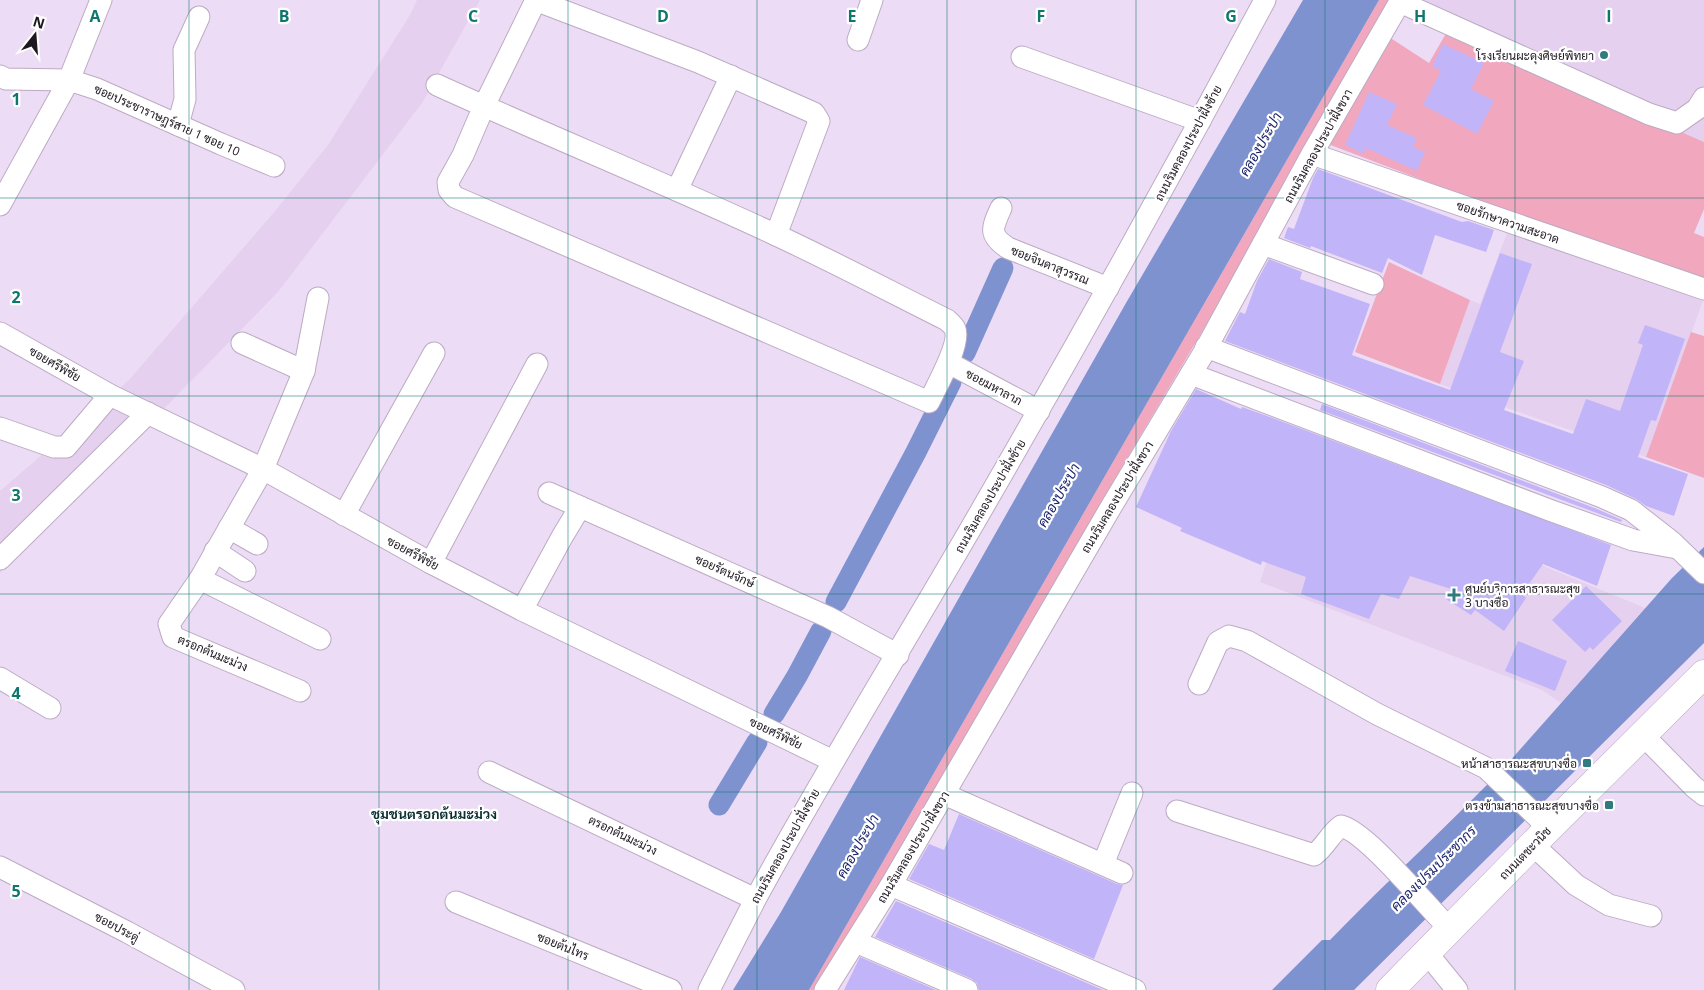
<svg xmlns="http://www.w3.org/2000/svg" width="1704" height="990" font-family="'Open Sans',Sarabun,sans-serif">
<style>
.built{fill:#e5d0ef}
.green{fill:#f1a7bd}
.water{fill:#7e92d0}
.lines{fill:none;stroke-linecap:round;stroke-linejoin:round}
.canal{stroke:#7e92d0;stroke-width:21}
.building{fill:#c1b4f8}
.minor-casing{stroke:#bcabc3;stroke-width:23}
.major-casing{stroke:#bcabc3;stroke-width:29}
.minor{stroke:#fff;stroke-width:21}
.major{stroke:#fff;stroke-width:28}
.grid{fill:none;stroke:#0f766e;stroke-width:1;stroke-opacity:0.55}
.poi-dot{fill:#317a80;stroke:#fff;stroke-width:2}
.labels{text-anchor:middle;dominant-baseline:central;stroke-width:4.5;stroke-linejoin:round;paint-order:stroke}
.poi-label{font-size:12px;fill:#1d1720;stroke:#fff;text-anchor:end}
.street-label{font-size:12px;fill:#1d1720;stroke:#fff}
.water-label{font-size:14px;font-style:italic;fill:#161f68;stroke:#fff}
.neighbourhood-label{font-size:14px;font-weight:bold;fill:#0c2f32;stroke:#fff}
.grid-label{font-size:16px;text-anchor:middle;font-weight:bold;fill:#0f766e;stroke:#fff;stroke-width:4.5;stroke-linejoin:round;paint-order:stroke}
</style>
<rect width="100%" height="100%" fill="#eddcf5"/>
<g class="built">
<polygon points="417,0 480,0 422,103 278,292 60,515 0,573 0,491 129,380 276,210 328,145 410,15"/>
<polygon points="1411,0 1704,0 1704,142 1560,79"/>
<polygon points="1509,228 1704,298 1646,457 1440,384 1470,300 1480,304"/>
<polygon points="1299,465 1645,608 1561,703 1542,690 1260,582"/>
</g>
<g class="green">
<polygon points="1379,0 1393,0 1266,224 1120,470 821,990 809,990"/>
<polygon points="1448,30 1704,142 1704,209 1694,233 1704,237 1704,282 1499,209 1328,144 1389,37 1429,63"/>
<polygon points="1389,262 1470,300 1440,384 1355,352"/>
<polygon points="1691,332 1704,336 1704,478 1646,457"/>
</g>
<g class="water">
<polygon points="1303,0 1379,0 809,990 733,990 781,912 1126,303"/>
<path d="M1704,547V643L1354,990H1272L1322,940H1330C1388,880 1450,824 1508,763L1672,578Z"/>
</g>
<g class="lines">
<g class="canal">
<polyline points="965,353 1003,268"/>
<polyline points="836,602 916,452 951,382"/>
<polyline points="774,714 797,676 821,631"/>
<polyline points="719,805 757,742"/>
</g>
</g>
<g class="building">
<polygon points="1443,44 1484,63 1471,89 1494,101 1477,134 1423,105 1441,71 1432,66"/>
<polygon points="1369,92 1397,104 1387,125 1417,138 1413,147 1425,152 1417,171 1366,148 1364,154 1345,145"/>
<polygon points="1318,169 1462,222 1468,221 1494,230 1486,252 1435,235 1422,275 1388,258 1382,273 1311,246 1310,248 1284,238 1288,227 1294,229 1313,178"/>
<polygon points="1500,253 1532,264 1500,352 1524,361 1504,410 1573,434 1586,399 1620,411 1643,345 1638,343 1645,325 1685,339 1656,421 1651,420 1638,457 1688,474 1674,516 1646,506 1636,499 1606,485 1225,341 1240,312 1245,314 1257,281 1269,259 1302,272 1300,279 1370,304 1352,355 1450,390"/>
<polygon points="1196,389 1241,409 1242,407 1270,417 1611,545 1597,586 1543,564 1522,594 1526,598 1504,631 1475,610 1471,615 1446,599 1451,589 1410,576 1399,599 1381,594 1369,619 1301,594 1306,577 1262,561 1261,565 1180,531 1182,528 1136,507 1171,431"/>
<polygon points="1322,404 1597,509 1622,520 1621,522 1320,410"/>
<polygon points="1586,586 1622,621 1593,650 1590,647 1585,652 1552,620"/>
<polygon points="1518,641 1567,661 1555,691 1505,671"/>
<polygon points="959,814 1117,884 1123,885 1094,959 909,879 929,844 944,850"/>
<polygon points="896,901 1103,990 979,990 977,983 972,979 875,937"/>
<polygon points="860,957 936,990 844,990"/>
</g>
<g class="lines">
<g class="minor-casing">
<g id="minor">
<polyline points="535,0 698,62 814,113 819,121 776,235"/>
<polyline points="1400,2 1649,114 1677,123 1697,109 1704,98"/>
<polyline points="858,40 872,0"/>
<polyline points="1022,57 1200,121"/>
<polyline points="0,76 6,79 69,80 97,89 221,144 274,166"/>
<path d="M437,85C549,136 662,182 774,234C832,261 889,291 947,320C949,322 954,326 955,329C961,344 936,387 929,402L455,197L449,190L448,182L463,155L484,106L536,0"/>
<polyline points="178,125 185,99 184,50 199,17"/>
<polyline points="1312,154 1704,289"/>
<polyline points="677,190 731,76"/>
<polyline points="0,205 69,80 101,0"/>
<path d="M1001,208C992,228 988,235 1008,248L1108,288"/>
<polyline points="1263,244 1373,284"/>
<polyline points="0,333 110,395 263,469 431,563 522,610 833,761"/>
<polyline points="242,343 304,371"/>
<polyline points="1206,347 1602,497 1631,510 1672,542 1704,573"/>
<polyline points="949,363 1039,411"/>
<polyline points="1191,374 1552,511 1633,540 1677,548"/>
<polyline points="0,428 54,447 66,447 110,395"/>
<polyline points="549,493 828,617 898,655"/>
<polyline points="344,515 434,353"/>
<polyline points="229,528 257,544"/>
<polyline points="215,551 245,571"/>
<polyline points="0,559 148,413"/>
<polyline points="431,563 537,364"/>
<polyline points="200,579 320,639"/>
<polyline points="522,610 562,537 580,507"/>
<polyline points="0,678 50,708"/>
<polyline points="1199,684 1218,642 1229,636 1247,641 1377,714 1486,768 1549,828"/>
<polyline points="300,691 173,637 169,624 200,579 263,469 304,371 318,298"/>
<polyline points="1643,735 1694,787 1704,795"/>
<polyline points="489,772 755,899"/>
<polyline points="944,794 1122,873"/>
<path d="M1177,811L1314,855C1325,847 1330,834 1341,826C1367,832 1427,907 1450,929"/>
<polyline points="1533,845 1576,885 1609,905 1651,916"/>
<polyline points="1103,864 1132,793"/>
<polyline points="0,867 127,932 234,990"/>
<polyline points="891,885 1135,990"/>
<polyline points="456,902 671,990"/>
<polyline points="856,942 967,990"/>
<polyline points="1427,953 1457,990"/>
<path d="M709,990C725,959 740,929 756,898C824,773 899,652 971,528C1072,354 1170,178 1265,0"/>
<polyline points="825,990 891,885 1111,507 1203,354 1312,154 1401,0"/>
</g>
</g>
<g class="major-casing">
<polyline id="major" points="1390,990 1544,833 1704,674"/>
</g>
<use href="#minor" class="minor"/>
<use href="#major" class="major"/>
</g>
<path class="grid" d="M189,0V990M379,0V990M568,0V990M757,0V990M947,0V990M1136,0V990M1325,0V990M1515,0V990M0,198H1704M0,396H1704M0,594H1704M0,792H1704"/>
<g class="poi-dot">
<circle cx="1604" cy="55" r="5"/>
<path d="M1451.5 587.5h5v5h5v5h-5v5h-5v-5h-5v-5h5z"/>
<rect x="1582" y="758" width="10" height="10" rx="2.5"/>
<rect x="1604" y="800" width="10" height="10" rx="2.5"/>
</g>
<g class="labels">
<g class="poi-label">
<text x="1594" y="55">โรงเรียนผะดุงศิษย์พิทยา</text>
<text x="1465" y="588" text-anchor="start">ศูนย์บริการสาธารณะสุข<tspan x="1465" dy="14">3 บางซื่อ</tspan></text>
<text x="1577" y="763">หน้าสาธารณะสุขบางซื่อ</text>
<text x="1599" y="805">ตรงข้ามสาธารณะสุขบางซื่อ</text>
</g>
<g class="street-label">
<text transform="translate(167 120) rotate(24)">ซอยประชาราษฎร์สาย 1 ซอย 10</text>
<text transform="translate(1188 143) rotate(-62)">ถนนริมคลองประปาฝั่งซ้าย</text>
<text transform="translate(1318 146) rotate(-61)">ถนนริมคลองประปาฝั่งขวา</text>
<text transform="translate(1508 222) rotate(19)">ซอยรักษาความสะอาด</text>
<text transform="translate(1050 265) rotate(22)">ซอยจินดาสุวรรณ</text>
<text transform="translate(55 364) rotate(30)">ซอยศรีพิชัย</text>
<text transform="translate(994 387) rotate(28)">ซอยมหาลาภ</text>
<text transform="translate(990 496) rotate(-60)">ถนนริมคลองประปาฝั่งซ้าย</text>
<text transform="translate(1117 497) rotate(-59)">ถนนริมคลองประปาฝั่งขวา</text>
<text transform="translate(413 553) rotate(28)">ซอยศรีพิชัย</text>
<text transform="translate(725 571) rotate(24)">ซอยรัตนจักษ์</text>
<text transform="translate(213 653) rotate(23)">ตรอกต้นมะม่วง</text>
<text transform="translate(776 733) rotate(26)">ซอยศรีพิชัย</text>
<text transform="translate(623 835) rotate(26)">ตรอกต้นมะม่วง</text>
<text transform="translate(785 846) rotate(-61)">ถนนริมคลองประปาฝั่งซ้าย</text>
<text transform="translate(913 847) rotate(-59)">ถนนริมคลองประปาฝั่งขวา</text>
<text transform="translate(1525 853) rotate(-46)">ถนนเตชะวนิช</text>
<text transform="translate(117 927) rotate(28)">ซอยประดู่</text>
<text transform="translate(563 946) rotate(22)">ซอยต้นไทร</text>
</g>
<g class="water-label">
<text transform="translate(1260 144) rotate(-60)">คลองประปา</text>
<text transform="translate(1058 495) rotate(-60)">คลองประปา</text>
<text transform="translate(857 846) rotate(-60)">คลองประปา</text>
<text transform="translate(1433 868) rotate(-45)">คลองเปรมประชากร</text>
</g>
<g class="neighbourhood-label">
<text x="434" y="813">ชุมชนตรอกต้นมะม่วง</text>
</g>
</g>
<g class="grid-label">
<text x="95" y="22">A</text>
<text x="284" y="22">B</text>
<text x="473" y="22">C</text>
<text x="663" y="22">D</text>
<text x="852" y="22">E</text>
<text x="1041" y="22">F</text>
<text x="1231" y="22">G</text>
<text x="1420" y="22">H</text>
<text x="1609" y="22">I</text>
<text x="16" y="105">1</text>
<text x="16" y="303">2</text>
<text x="16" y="501">3</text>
<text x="16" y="699">4</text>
<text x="16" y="897">5</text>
</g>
<g transform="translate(35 35) rotate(17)" stroke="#ffffff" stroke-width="4" paint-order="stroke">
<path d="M0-4L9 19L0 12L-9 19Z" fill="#1d1720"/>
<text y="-8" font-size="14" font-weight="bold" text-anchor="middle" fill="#1d1720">N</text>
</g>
</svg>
